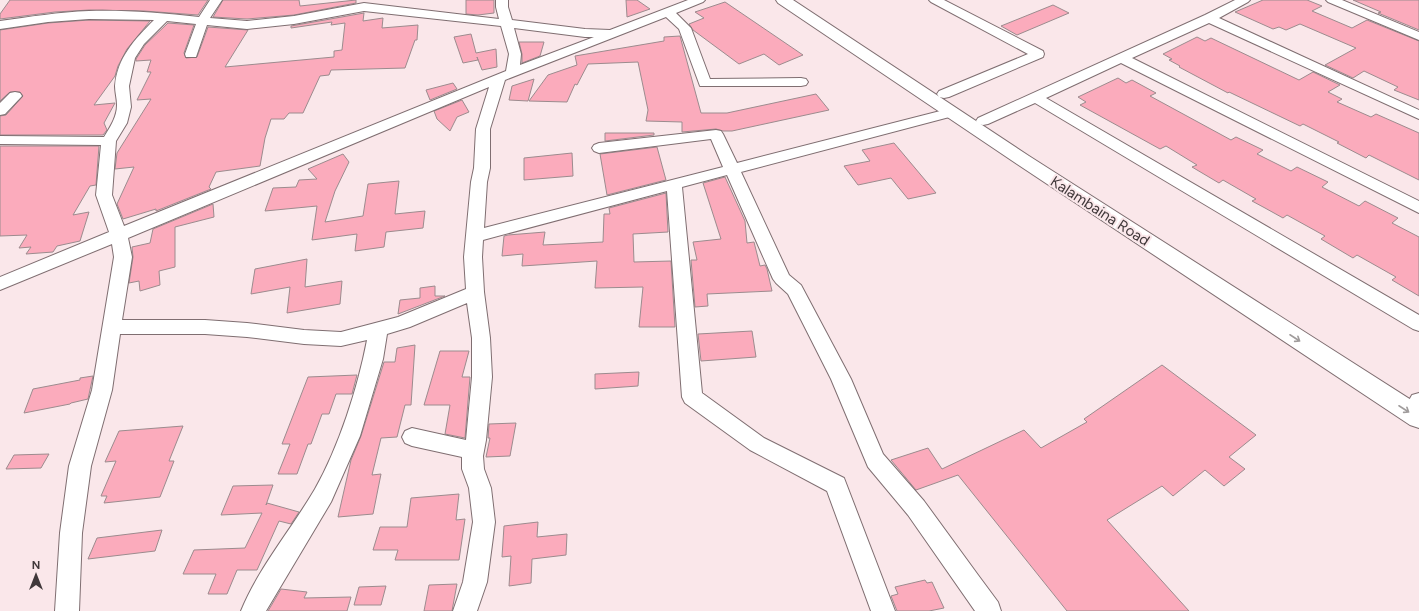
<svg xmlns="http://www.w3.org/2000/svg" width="1419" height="611" font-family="Figtree,sans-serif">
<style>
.building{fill:#fbabbc;stroke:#9c8b8e}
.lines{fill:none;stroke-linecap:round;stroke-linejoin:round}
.minor-casing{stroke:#7f6e71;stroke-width:2}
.major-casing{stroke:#7f6e71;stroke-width:2}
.minor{fill:#fff;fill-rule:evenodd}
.major{fill:#fff;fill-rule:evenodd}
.oneway{stroke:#a09c9c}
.labels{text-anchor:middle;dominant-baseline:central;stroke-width:4;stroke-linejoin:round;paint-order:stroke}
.street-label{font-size:15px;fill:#40383a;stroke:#fae7ea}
</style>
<rect width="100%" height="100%" fill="#fae7ea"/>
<g class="building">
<polygon points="10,0 208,0 198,15 144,11 89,10 55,12 0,19 0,14"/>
<polygon points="223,0 299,0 300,6 356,0 356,3 294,15 247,19 213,17"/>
<polygon points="466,0 494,0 494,13 478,15 466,14"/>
<polygon points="626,0 637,0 650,9 627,17"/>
<polygon points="1263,0 1307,0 1322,6 1312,11 1352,28 1367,20 1419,41 1419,100 1394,90 1398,87 1364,71 1353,78 1325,65 1356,48 1300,24 1286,30 1279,27 1273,29 1235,12"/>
<polygon points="1353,0 1419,0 1419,30 1378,13 1381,12"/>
<polygon points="725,2 803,55 779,65 764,54 739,64 693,30 689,24 704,18 695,12"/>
<polygon points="1053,5 1069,13 1017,35 1001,26"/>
<polygon points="364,13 363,21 383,18 382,28 418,25 417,40 415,40 405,68 331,70 329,75 320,76 303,113 289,113 284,119 271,119 265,138 260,166 216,172 209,187 211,189 156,211 156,209 123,219 117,204 134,167 115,169 117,153 151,99 137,100 151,72 147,72 151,60 136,61 136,59 145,45 168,23 194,25 184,53 186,58 197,57 208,27 248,30 225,67 334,57 334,51 342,50 345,23 331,25 332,22 291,28 291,26"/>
<polygon points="89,20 150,21 127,49 118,66 115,76 94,105 115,103 104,123 107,130 103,135 0,135 0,116 6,115 23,96 20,92 10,92 0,101 0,30 48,23"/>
<polygon points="471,34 476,53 496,49 497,67 482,70 477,57 478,60 463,63 454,37"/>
<polygon points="680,36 701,113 727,113 816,94 829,110 732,131 723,131 716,129 682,132 682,122 646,121 648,110 638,62 588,64 577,85 575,84 567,102 529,101 548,75 577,65 575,56 664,41 664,37"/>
<polygon points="1197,37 1205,41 1211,38 1299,80 1313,72 1340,85 1328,92 1342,99 1337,102 1371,117 1376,114 1419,133 1419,180 1369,155 1366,158 1337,143 1339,142 1303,124 1300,126 1229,92 1228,93 1179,67 1180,66 1169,60 1172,59 1163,54"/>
<polygon points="519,42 544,42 540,56 522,63 522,54"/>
<polygon points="1118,78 1126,83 1132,80 1156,93 1150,96 1231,140 1236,137 1263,150 1257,154 1291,171 1297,167 1328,182 1322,187 1359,206 1365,201 1398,218 1392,223 1419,237 1419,296 1392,280 1396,277 1357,255 1353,258 1321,239 1325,236 1287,215 1283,218 1265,208 1252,201 1256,199 1223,180 1219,183 1192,167 1197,165 1166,146 1160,149 1080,105 1086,102 1078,97"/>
<polygon points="534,79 528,101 509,100 512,86"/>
<polygon points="453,83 457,89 430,100 426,90"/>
<polygon points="462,100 469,112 457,117 450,131 437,119 434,111"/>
<polygon points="605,133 654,133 654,135 605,141"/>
<polygon points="894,143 936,193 908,199 891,178 858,185 844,166 870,161 862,150"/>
<polygon points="0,146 99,146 96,185 90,186 73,215 89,212 80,241 57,246 53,252 26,254 31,247 19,248 27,235 0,236"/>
<polygon points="657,147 666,180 607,195 600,154"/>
<polygon points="572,153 573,176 524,180 524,158"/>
<polygon points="343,154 349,162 335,191 325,222 363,216 368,184 399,181 395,214 425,211 423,228 386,232 384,247 355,251 357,234 312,240 317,206 265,211 273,188 296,187 299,180 317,179 308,169"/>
<polygon points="725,177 745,221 747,243 754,242 760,266 765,265 767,269 772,291 707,294 708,306 695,307 691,260 697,260 693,242 721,239 703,183"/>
<polygon points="666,193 668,232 633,234 634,262 671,261 675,327 639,327 643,287 595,288 597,261 522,266 523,254 502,256 504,236 508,235 545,232 543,245 603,242 604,214 610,214 609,208"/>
<polygon points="213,204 214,217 175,227 175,267 159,271 160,285 140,291 139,281 129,283 133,257 132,247 150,243 153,229"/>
<polygon points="307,259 305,287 342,281 340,304 287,313 290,287 251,294 255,269"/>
<polygon points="435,286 435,296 445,296 398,314 400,300 420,298 420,288"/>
<polygon points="752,331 756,357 701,361 698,334"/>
<polygon points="415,345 411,405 405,405 397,437 381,438 372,475 381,474 373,514 338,517 351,460 361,436 384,362 395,362 397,348"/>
<polygon points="440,351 469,351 462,377 470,377 465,438 445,434 450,405 424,405"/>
<polygon points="1162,365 1256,435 1229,457 1245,469 1224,486 1205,470 1173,496 1162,486 1107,520 1189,611 1067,611 958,475 916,490 891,460 928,448 942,469 1024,430 1041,448 1087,422 1084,419"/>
<polygon points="639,372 638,386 595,389 595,374"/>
<polygon points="357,375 352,394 336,394 329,414 322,414 311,444 308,444 297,474 278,474 290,444 282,444 308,377"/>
<polygon points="93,376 88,399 71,403 70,404 24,413 33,389 80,380 80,378"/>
<polygon points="516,423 510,456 486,457 490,438 488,438 489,424"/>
<polygon points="183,426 169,461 174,461 160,497 104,503 107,496 101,496 116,461 105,462 119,431"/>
<polygon points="49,454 41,468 6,469 14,455"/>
<polygon points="273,485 266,505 267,503 299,512 291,524 279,521 257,570 237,570 227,594 208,594 216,574 183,574 194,550 245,548 262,513 221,515 233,486"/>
<polygon points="459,494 456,520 465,519 459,560 395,560 398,550 373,550 380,527 407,527 411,498"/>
<polygon points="538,522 537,537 567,534 566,555 532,559 531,583 509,586 511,556 502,557 504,526"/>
<polygon points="162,530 155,551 88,559 97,538"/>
<polygon points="925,580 927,583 932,582 944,608 929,611 897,611 891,596 898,594 895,587"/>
<polygon points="457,584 452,611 424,611 429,585"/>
<polygon points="386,586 381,605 354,605 359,587"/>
<polygon points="281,589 307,592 304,598 351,597 347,611 268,611"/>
</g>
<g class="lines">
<g class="minor-casing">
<g id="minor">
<path d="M210,0H222L210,18L247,21L294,16L364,3L499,19L496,7V0H508V7L512,20L585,29L610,30L688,0H705L703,2L676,13L691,28L710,79L801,78L806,79L808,82L806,85L801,86H700L679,29L666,17L505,80L490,129V168L487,182L484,228L723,167L711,139L599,153L594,151L592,148L594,145L599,143L716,130L721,131L723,134L737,163L952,108L957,109L959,112L957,115L741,172L789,275L801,285L851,379L883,454L924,501L978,575L998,602L1001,611H975L908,515L868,467L831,379L788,294L776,283L773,279L727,175L682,187L702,393L764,438L844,478L895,611H871L827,491L750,450L685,403L682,397L667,191L483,240L482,257L484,292L490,338L492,377L486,440L483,456L484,469L491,488L495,522L487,582L477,611H453L463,582L473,522L469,488L462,469V457L412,446L405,443L402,437L405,431L412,428L466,440L472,377V338L467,303L410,327L387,334L383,359L360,436L331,502L266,611H241C259,567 291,530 315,489C339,447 358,387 367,340L341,346L304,344L247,337L205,334H120L112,390L91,466L82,533L79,611H55L60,533L69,466L92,390L114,257L112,244L0,290V277L109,232L96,195L101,145L0,144V136L104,137C110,127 117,117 117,105C117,99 115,92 115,86C117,58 135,39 154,20L89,19L48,22L0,29V21C29,17 59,12 89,11C125,10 163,13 199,17ZM364,11L501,26L509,54L506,71L124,226L112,195L116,141L127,123L131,107L129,86L135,58L144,44L167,21L196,24L185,54L186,57H196L197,54L207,25L247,29L294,24ZM514,28L585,37H594L520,65L521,54ZM489,87L476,129L474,168L471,182L464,257L466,289L398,317L341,332L304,330L247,323L205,320H122L132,257L128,238Z"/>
<polygon points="929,0 944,0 1043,51 1044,54 1043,57 949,97 944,98 939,97 937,94 939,91 1028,54 931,2"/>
<polygon points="1235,0 1250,0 1248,2 1219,18 1419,110 1419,119 1209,23 1132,58 1419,201 1419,213 1121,63 1046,98 1419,315 1419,331 1413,329 1035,103 988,124 983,125 978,124 976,121 978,118 1205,15"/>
<polygon points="1326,0 1342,0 1419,32 1419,40 1328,2"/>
<polygon points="15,92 20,93 22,96 5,114 0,115 0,103 10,93"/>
<polygon points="1419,393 1419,410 1418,410 1411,408 1408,402 1412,395"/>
</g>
</g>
<g class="major-casing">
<polygon id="major" points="776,0 793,0 1029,156 1419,405 1419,428 1410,425 1017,164 778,3"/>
</g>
<use href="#minor" class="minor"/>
<use href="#major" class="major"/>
</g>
<defs><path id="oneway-shaft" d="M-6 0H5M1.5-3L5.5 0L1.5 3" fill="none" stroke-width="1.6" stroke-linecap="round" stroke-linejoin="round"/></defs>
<g class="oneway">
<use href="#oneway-shaft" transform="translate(1295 338) rotate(33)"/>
<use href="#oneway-shaft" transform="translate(1404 409) rotate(33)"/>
</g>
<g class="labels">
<g class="street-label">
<text transform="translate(1100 211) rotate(33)">Kalambaina Road</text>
</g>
</g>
<g transform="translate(36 575)" stroke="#fae7ea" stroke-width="3" paint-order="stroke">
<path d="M0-3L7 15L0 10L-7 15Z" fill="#40383a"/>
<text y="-6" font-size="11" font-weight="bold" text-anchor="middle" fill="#40383a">N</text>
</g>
</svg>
